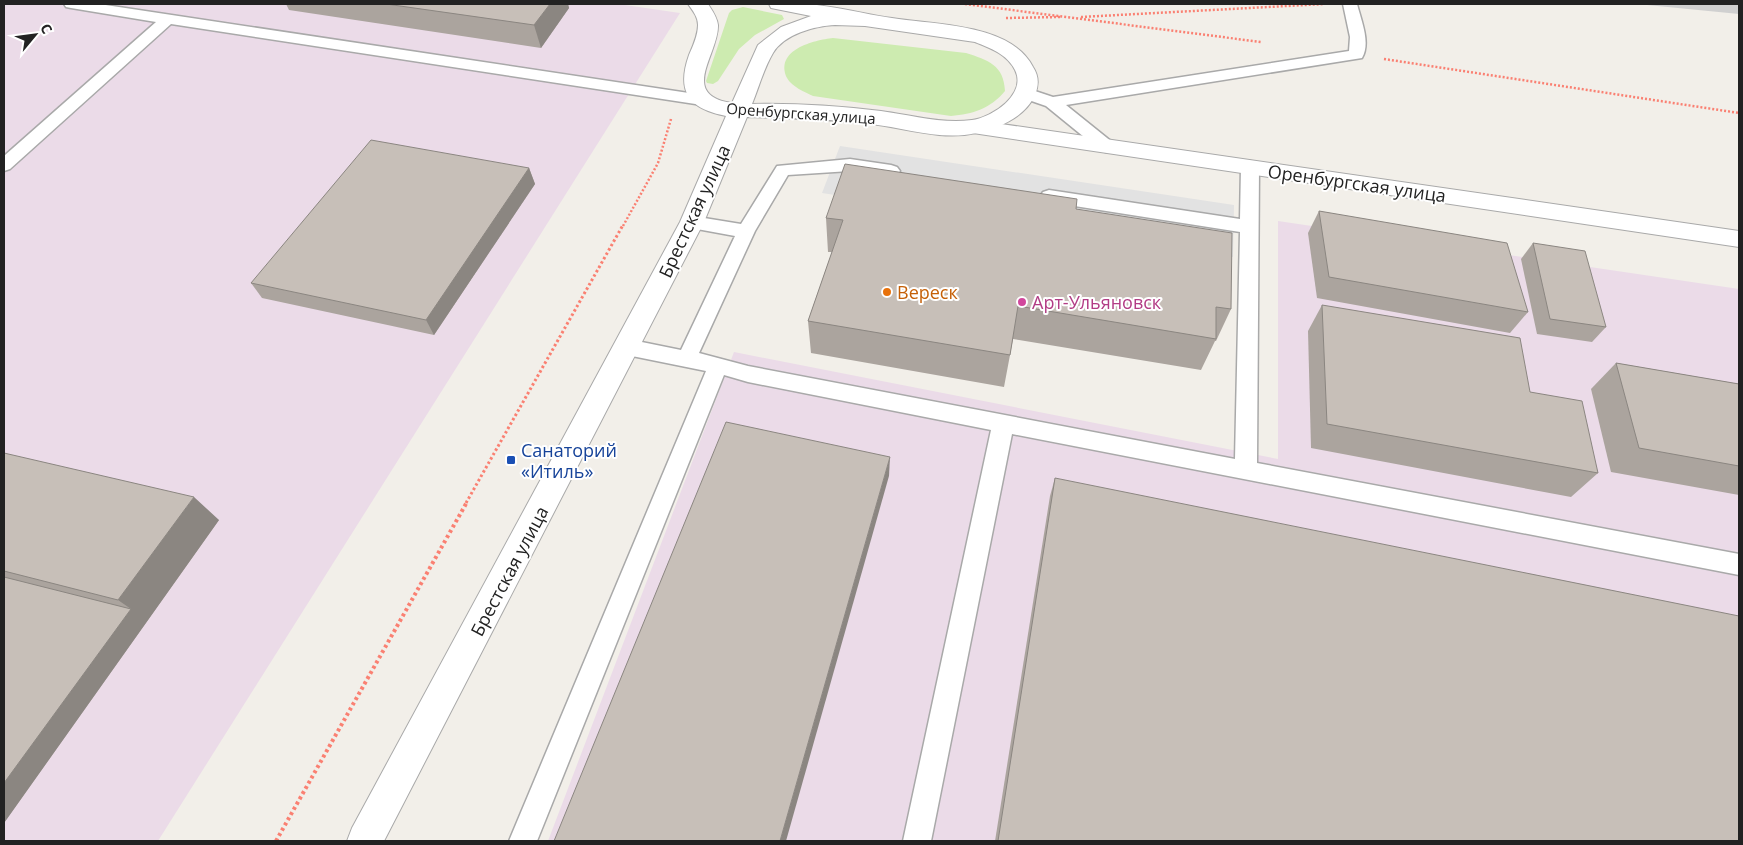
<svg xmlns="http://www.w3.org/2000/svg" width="1743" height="845" font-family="'Open Sans',sans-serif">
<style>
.industrial{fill:#ebdbe8}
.religious{fill:#d0d0d0}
.grass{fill:#cdebb0}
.parking{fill:#e2e2e2}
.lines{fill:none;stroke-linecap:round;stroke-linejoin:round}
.service-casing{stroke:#a9a9a9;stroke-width:3}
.minor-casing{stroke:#a9a9a9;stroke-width:2}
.tertiary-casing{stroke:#a9a9a9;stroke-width:2}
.path-far2{stroke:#fa8072;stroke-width:2.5;stroke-dasharray:2 2;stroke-linecap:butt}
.path-far1{stroke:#fa8072;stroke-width:3;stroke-dasharray:2.5 2.5;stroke-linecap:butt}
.path{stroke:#fa8072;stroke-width:4;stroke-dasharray:3 3;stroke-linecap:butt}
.service{fill:#fff;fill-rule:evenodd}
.minor{fill:#fff;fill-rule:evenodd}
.tertiary{fill:#fff;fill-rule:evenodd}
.wall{fill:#aba49e}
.shaded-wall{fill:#8b8681}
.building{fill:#c7bfb8;stroke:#8b8681}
.food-dot{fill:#e8710a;stroke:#fff;stroke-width:2}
.hotel-dot{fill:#d1479c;stroke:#fff;stroke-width:2}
.transit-dot{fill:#1a4fb4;stroke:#fff;stroke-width:2}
.labels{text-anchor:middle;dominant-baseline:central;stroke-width:4;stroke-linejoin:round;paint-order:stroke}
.far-street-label{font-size:15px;fill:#222;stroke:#fff}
.street-label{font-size:18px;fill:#222;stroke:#fff}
.food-label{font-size:18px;fill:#c56008;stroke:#fff;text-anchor:start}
.hotel-label{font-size:18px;fill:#b23c85;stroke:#fff;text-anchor:start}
.transit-label{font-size:18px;fill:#164399;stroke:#fff;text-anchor:start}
</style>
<rect width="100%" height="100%" fill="#f2efe9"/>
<g class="industrial">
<polygon points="4,4 618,4 680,13 158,841 4,841"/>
<polygon points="1278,221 1739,289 1739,841 548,841 734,352 1278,459"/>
</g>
<polygon class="religious" points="1637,4 1739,4 1739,14"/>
<g class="grass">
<polygon points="743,7 782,15 784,19 755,35 739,49 718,81 713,84 707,83 706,81 729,13 732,10"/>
<path d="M833,38L966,53C988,60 1004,65 1005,91C990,109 973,114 951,116L813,96C805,92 792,87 787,78C774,50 814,40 833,38Z"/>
</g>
<polygon class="parking" points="840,146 1234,205 1233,257 822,193"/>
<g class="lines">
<g class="service-casing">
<g id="service">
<polygon points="64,4 99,4 702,95 708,96 710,100 708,104 702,105 171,24 10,169 4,171 4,156 156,22 71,8 66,7"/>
<path d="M1343,4H1357C1361,20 1371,43 1362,58L1066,105L1112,142L1115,146L1112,150L1106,152L1100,150L1046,106L1020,97L1018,93L1020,89L1026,88L1053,97L1349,51L1350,37Z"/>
<polygon points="850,159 891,165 897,167 900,171 897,175 891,177 850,171 788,175 755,231 699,353 748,366 1235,459 1240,232 1049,202 1043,200 1040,196 1043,192 1049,190 1240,219 1241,167 1244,163 1250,161 1256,163 1259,167 1257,463 1739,554 1739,575 1012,434 931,841 903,841 991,430 748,382 724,375 537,841 509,841 706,371 627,355 620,353 617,347 620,341 627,339 681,350 735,236 686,227 683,222 686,217 692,216 741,224 777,166"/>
</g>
</g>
<g class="minor-casing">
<polygon id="minor" points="974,120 1739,231 1739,247 966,132 963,127 966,122"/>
</g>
<g class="tertiary-casing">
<path id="tertiary" d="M688,4H708C712,10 717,17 718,25C719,54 678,95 732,103L758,45L781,27L811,16L771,8L769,4C781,4 794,3 806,4C835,6 864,14 892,18C934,25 1011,23 1033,67C1039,76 1039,85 1035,95C1025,117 998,129 976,133C942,141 905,128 871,124C830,119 789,118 747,117L704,222L384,841H347L352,828L680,222L726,116C689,109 676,92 689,55C693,46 698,35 698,25C698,17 693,11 688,4ZM835,25L865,26L975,42C990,48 1007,54 1015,70C1027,94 993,117 972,120C941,124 911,115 881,111C839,106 796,103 752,104C759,87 764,68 773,53C784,34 815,26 835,25Z"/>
</g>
<g class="path-far2">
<polyline points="965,4 1261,42"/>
<polyline points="1081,17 1324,4"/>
<polyline points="1006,18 1060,17"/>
<polyline points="1384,59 1739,113"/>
<polyline points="623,226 658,163 671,119"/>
</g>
<polyline class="path-far1" points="466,503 623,225"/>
<polyline class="path" points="276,841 467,502"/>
<use href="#service" class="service"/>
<use href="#minor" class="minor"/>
<use href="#tertiary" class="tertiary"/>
</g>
<g class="wall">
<polygon points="286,4 568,4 569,8 541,48 289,10"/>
<polygon points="529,168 535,184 434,335 262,298 251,283"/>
<polygon points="1076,209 1231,309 1216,341 1215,341 1201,370 1013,339 1004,387 811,353 808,321 832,252 828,252 826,218"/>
<polygon points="1319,211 1528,312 1510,333 1317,298 1308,233"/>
<polygon points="1533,243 1606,327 1592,342 1537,334 1521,259"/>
<polygon points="1322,305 1530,392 1598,473 1571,497 1311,448 1308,331"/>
<polygon points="1616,363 1739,384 1739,495 1611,472 1591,389"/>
<polygon points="4,453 219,520 4,823"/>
<polygon points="1055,478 1739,841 995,841 1050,496"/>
</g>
<g class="shaded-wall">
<polygon points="550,4 568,4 569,8 541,48 534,25"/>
<polygon points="529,168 535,184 434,335 426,320"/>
<polygon points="890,457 889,476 786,841 780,841"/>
<polygon points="194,497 219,520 4,823 4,783 131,609 118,600"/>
</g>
<g class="building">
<polygon points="386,4 550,4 534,25"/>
<polygon points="371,140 529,168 426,320 251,283"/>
<polygon points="845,164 1077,199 1076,209 1232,233 1231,309 1216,307 1216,339 1018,306 1010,355 808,321 843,220 826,218"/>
<polygon points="1319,211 1507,243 1528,312 1329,277"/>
<polygon points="1533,243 1585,251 1606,327 1550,319"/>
<polygon points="1322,305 1520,338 1530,392 1582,401 1598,473 1327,424"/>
<polygon points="1616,363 1739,384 1739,466 1639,448"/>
<polygon points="726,422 890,457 780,841 554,841"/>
<polygon points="4,453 194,497 118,600 4,571"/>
<polygon points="1055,478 1739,616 1739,841 998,841"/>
<polygon points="4,577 131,609 4,783"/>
</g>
<circle class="food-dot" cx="887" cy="292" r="5"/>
<circle class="hotel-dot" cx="1022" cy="302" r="5"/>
<rect class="transit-dot" x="506" y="455" width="10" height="10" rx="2.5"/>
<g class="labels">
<g class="far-street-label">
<text transform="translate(801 113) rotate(4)">Оренбургская улица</text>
</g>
<g class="street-label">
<text transform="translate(1357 183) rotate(8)">Оренбургская улица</text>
<text transform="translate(694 211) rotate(-65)">Брестская улица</text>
<text transform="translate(509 571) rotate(-62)">Брестская улица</text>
</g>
<g class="food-label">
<text x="897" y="292">Вереск</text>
</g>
<g class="hotel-label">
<text x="1032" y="302">Арт-Ульяновск</text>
</g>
<g class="transit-label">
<text x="521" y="450">Санаторий<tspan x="521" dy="21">«Итиль»</tspan></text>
</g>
</g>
<rect width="1743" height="845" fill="none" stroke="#222222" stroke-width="10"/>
<g transform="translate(35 35) rotate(61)" stroke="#ffffff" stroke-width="4" paint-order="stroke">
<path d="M0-4L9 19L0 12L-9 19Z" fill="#222222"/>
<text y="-8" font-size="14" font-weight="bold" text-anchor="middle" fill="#222222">С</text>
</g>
</svg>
